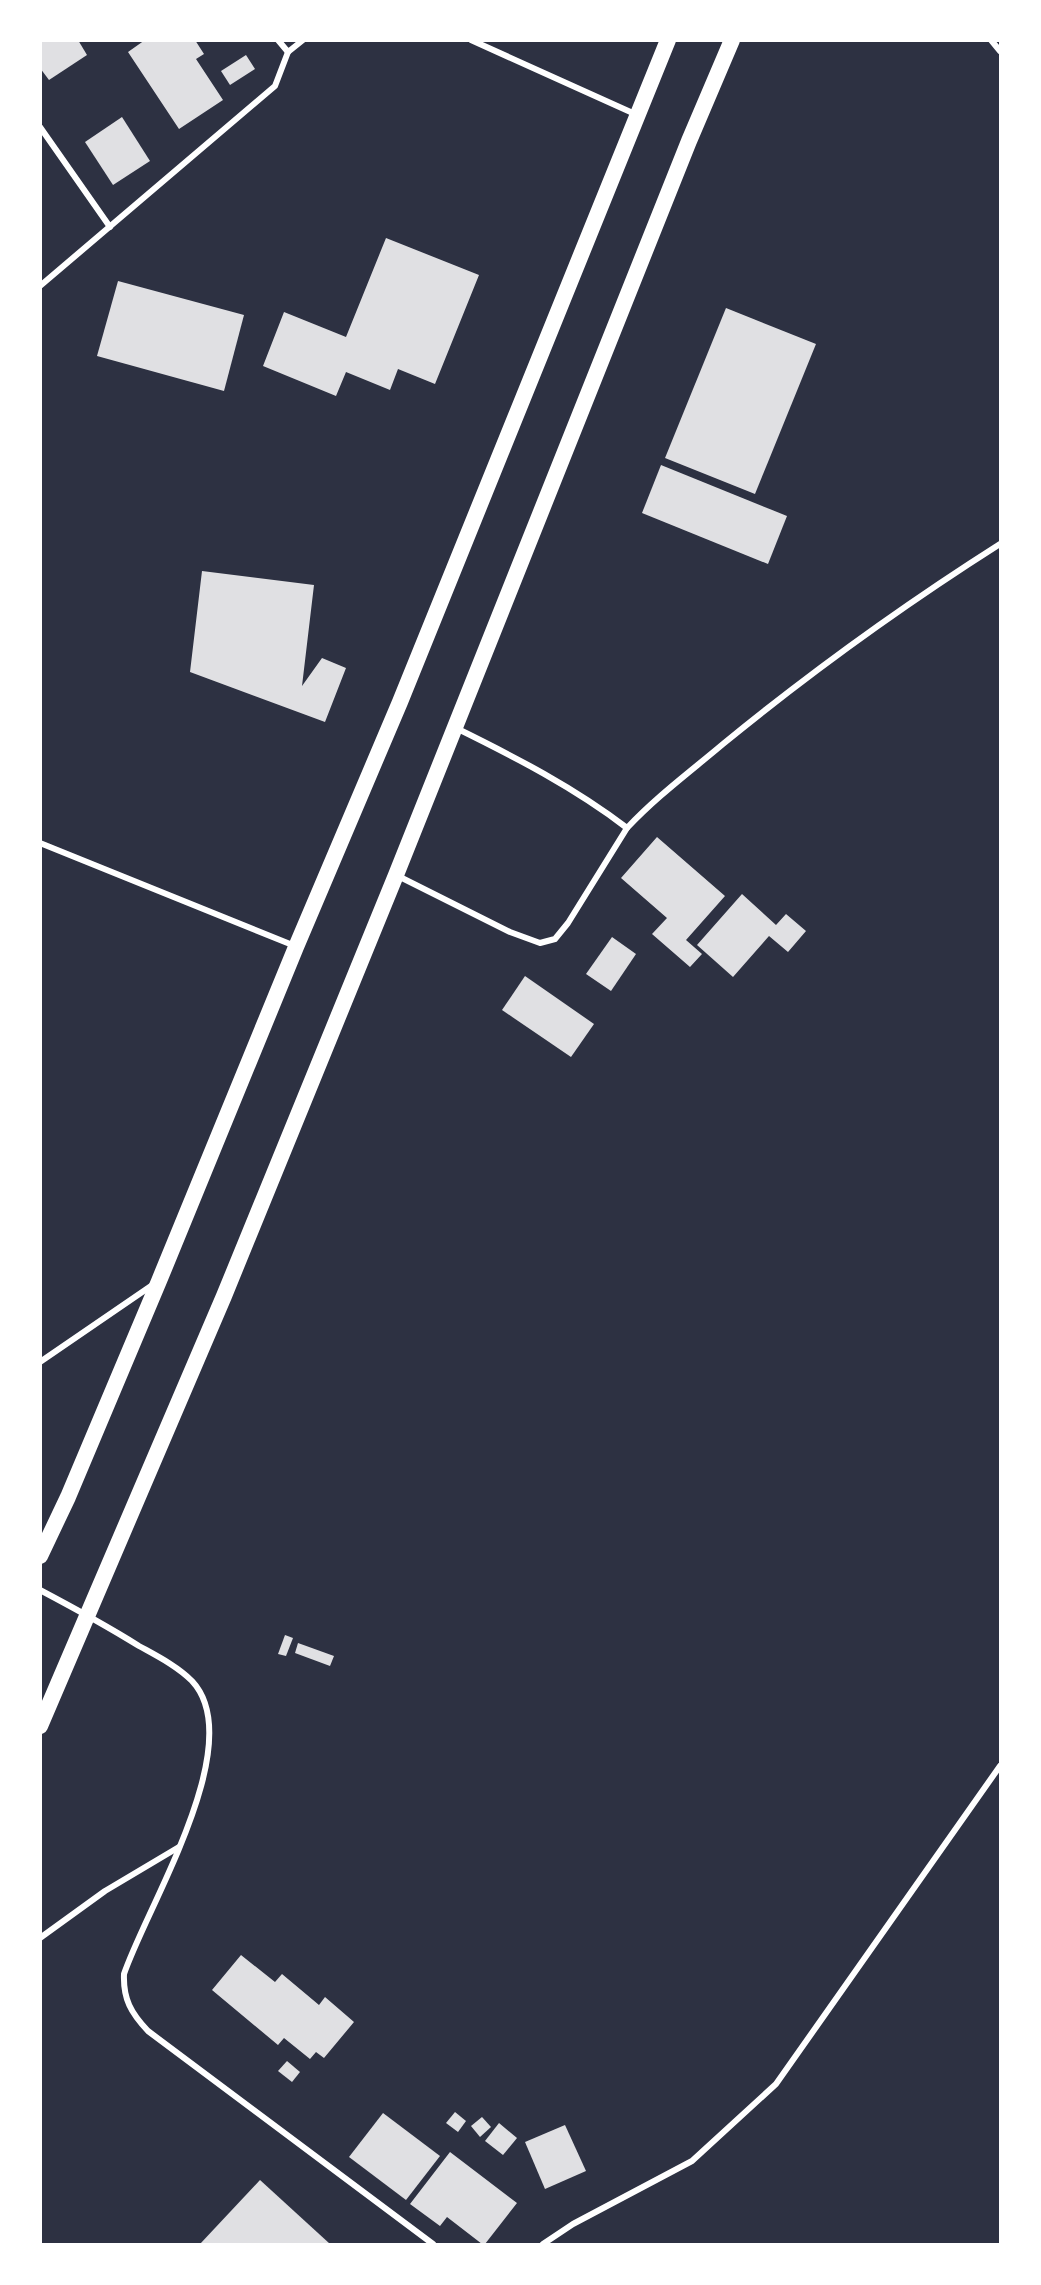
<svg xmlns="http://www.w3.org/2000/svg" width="1041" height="2285" font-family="Arial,sans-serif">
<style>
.building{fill:#e0e0e3}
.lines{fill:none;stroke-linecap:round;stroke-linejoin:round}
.minor{stroke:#fff;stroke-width:6}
.trunk{stroke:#fff;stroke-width:16}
</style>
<rect width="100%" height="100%" fill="#2d3142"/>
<g class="building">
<polygon points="40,40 78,40 87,55 49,80 40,68"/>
<polygon points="145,40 195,40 204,54 196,59 223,100 179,129 128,52"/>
<polygon points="246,55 255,69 230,85 221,71"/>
<polygon points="122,117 150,161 113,185 85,142"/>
<polygon points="386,238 479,275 435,384 398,369 390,390 346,372 336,396 263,366 284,312 346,337"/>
<polygon points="118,281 244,315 224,391 97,356"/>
<polygon points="726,308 816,344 755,494 665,458"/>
<polygon points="661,465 787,516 768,564 642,513"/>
<polygon points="202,571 314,585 302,686 322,658 346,668 325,722 190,672"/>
<polygon points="657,837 725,896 686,940 702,954 690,967 652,934 667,918 621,878"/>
<polygon points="742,894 776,925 786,914 806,931 788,952 769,936 733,977 697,945"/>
<polygon points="612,937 636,954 611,991 586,974"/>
<polygon points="525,976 594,1024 571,1057 502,1010"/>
<polygon points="285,1635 293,1638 286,1656 278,1654"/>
<polygon points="298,1643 334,1656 330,1666 295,1653"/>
<polygon points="241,1955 275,1982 282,1974 319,2005 325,1997 354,2022 324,2058 316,2052 310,2059 284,2038 278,2045 212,1990"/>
<polygon points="287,2061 300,2072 292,2082 278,2071"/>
<polygon points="455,2112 466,2121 458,2132 446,2123"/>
<polygon points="383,2113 440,2156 406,2200 349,2157"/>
<polygon points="482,2117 491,2127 480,2137 471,2126"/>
<polygon points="499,2123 517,2138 503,2155 485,2141"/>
<polygon points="565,2125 586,2171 545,2189 525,2142"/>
<polygon points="450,2152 517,2203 485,2244 482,2244 447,2217 440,2226 410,2204"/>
<polygon points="260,2180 330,2244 200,2244"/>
</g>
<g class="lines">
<g class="minor">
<polyline points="278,40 288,52 303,40"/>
<polyline points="471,40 635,114"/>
<polyline points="991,40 1000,51"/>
<polyline points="40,127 110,227"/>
<polyline points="40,286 275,86 288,52"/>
<path d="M456,728C515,757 575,788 627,828C656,797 691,771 723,744C811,672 904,605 1000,544"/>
<polyline points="40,843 295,946"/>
<polyline points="398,876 510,932 540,943 555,939 568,923 627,828"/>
<polyline points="40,1362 151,1286"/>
<path d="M40,1590C74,1608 107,1626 139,1646C157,1656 177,1666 192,1681C250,1743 146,1908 124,1974C123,1999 131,2013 148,2031L433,2244"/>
<polyline points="40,1938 105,1891 179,1847"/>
<polyline points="543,2244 573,2224 692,2161 776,2084 1000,1766"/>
</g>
<g class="trunk">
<polyline points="40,1556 68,1497 159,1281 296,947 400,702 668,40"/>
<polyline points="40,1726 224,1296 396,875 689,141 732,40"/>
</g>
</g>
<rect width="1041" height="2285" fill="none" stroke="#ffffff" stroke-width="84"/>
</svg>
